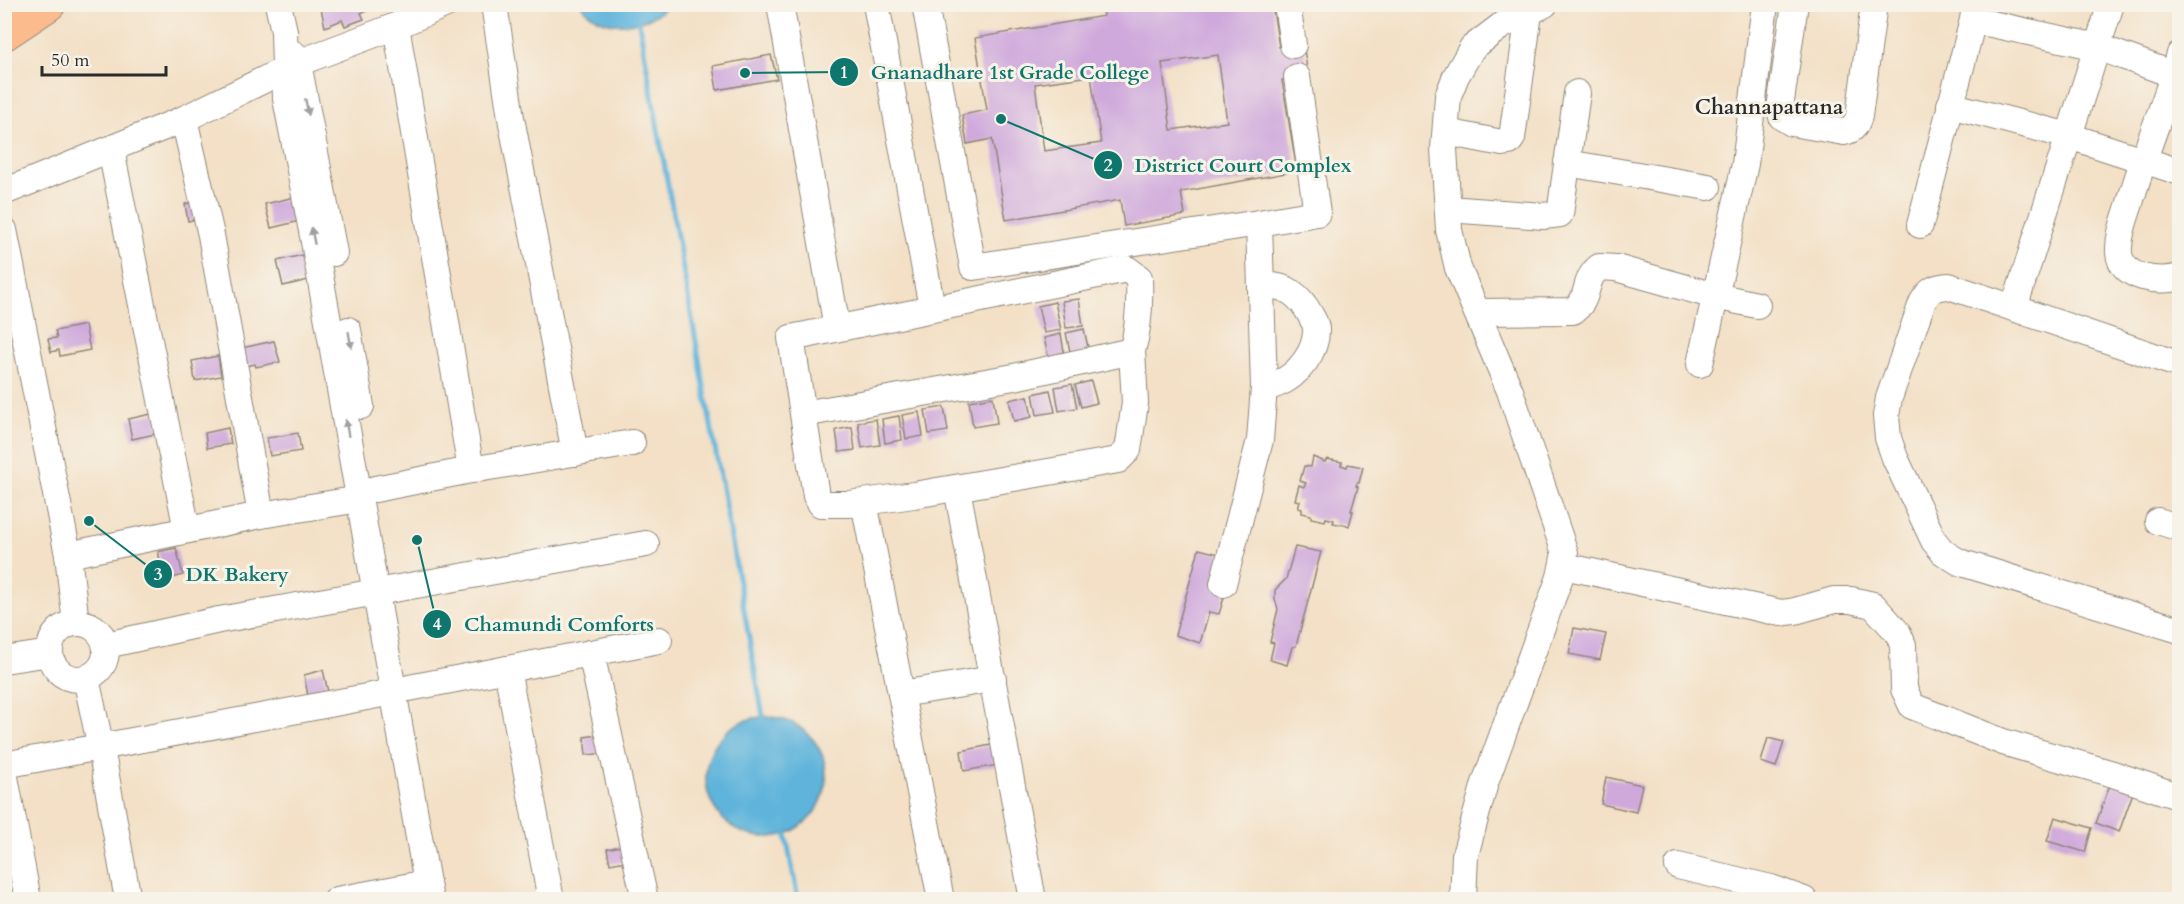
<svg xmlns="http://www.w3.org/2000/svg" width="2184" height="904" font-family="Cardo,serif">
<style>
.water{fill:#5fb4db;stroke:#457083;stroke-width:1.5}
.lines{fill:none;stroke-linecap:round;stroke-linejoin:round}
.stream{stroke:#5fb4db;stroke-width:5}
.building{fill:#cfa9dc;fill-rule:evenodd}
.minor-casing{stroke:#8f8678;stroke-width:28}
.highway-casing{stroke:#8f8678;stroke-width:35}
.minor{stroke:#fff;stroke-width:26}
.highway{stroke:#fbbb8c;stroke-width:33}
.oneway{fill:#a0a0a0}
.labels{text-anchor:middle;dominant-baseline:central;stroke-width:6;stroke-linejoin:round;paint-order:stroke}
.quarter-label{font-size:21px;font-weight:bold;fill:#2b2b2b;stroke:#f7f3e8}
.leader{fill:none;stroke:#0f766e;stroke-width:2}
.callout-dot{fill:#0f766e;stroke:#f7f3e8;stroke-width:2}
.mark-label{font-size:18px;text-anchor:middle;font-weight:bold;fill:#fff}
.callout-label{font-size:20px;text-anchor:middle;font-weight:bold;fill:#0f766e;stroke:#f7f3e8;stroke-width:6;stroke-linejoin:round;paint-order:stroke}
</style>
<rect width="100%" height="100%" fill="#f7f3e8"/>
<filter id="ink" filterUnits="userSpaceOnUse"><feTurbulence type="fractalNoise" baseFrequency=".0167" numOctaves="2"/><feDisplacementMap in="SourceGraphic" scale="12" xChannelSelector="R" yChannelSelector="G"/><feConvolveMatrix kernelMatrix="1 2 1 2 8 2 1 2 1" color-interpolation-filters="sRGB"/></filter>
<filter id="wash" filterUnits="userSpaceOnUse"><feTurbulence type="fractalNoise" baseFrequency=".008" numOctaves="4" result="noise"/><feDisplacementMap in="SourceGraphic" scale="24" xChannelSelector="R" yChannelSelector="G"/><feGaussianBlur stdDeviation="1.35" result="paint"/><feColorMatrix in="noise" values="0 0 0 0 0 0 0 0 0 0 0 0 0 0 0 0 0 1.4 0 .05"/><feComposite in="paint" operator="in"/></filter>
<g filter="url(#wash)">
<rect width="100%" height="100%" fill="#f3e0c6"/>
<g class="water">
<path d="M581,5H669C645,27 604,34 581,5Z"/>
<circle cx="766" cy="777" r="60"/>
</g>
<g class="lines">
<g class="stream">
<polyline points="639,23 763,716"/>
<polyline points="786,835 798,900"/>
</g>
</g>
<g id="blocks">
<g class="building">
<polygon points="320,4 381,4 381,5 361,13 364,19 345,26 342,20 325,27"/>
<path d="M1102,4H1272L1279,47L1303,43L1308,75L1282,80L1297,171L1181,192L1185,215L1124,226L1120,200L1006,220L992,139L967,144L962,115L987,110L975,38L1104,16ZM1218,55L1227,122L1171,130L1162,63ZM1091,76L1101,143L1044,151L1035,84Z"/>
<polygon points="771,55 777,79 717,90 713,66"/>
<polygon points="299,196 304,220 271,228 265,204"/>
<polygon points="198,201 201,218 188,221 185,204"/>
<polygon points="311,253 317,278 283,286 277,261"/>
<polygon points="1079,299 1083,326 1066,328 1062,301"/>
<polygon points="1055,302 1061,330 1044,333 1038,306"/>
<polygon points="85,325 90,350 60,356 59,350 51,352 48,339 57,338 55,331"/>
<polygon points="1084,329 1089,352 1071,356 1066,333"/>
<polygon points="1061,334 1065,358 1049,361 1044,338"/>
<polygon points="274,341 280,362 256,367 255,364 241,367 237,349"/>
<polygon points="218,356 221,376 195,381 192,361"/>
<polygon points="1091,381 1097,403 1081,407 1075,385"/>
<polygon points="1072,384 1077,408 1059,411 1055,387"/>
<polygon points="1050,390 1055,412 1037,415 1033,394"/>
<polygon points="1028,396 1032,417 1014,421 1009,400"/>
<polygon points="993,397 997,423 973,427 969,401"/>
<polygon points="944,407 948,431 929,434 925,410"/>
<polygon points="919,412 923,436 906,439 902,415"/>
<polygon points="156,413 160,433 132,439 128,419"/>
<polygon points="899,416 902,440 885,443 882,419"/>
<polygon points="876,419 880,445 862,448 858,422"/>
<polygon points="852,427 855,450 839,452 836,430"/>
<polygon points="228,428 231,444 207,448 205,433"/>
<polygon points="298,433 301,451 270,456 267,438"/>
<polygon points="1313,457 1325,462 1327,459 1342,462 1341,465 1347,467 1348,464 1363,467 1359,483 1357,483 1356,486 1358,487 1351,511 1353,511 1349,526 1333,523 1334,520 1326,518 1325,521 1311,518 1311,515 1302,513 1302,509 1298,508 1300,501 1295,500 1299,485 1304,487 1306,483 1300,481 1304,466 1311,467"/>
<polygon points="1295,547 1321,552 1296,646 1292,647 1287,665 1270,660 1274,643 1270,642 1278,609 1275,599 1275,590 1286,579"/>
<polygon points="176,548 183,575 165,580 158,552"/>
<polygon points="1199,549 1223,555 1228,585 1219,614 1209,612 1200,643 1175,635"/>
<polygon points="1574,628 1606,634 1600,660 1569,654"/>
<polygon points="323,670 329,696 309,701 304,675"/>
<polygon points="605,734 607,753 586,755 584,737"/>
<polygon points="1768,738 1784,742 1776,767 1761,762"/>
<polygon points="996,744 999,765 964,771 961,751"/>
<polygon points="1606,777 1642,785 1636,812 1601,804"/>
<polygon points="2111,782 2134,790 2119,832 2096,823"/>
<polygon points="2055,817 2092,828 2085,852 2047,841"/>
<polygon points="629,844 632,860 610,864 607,849"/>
<polygon points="10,866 13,882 4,884 4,867"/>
<polygon points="12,887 14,900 5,900 5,888"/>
</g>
</g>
</g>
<g filter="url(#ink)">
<use href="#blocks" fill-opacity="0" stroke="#8f8678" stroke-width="1.5"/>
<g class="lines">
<g class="minor-casing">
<g id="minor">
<polyline points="278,4 284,31 286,99 313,236 430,900"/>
<polyline points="494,4 511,118 575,453"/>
<polyline points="780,4 837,328"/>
<polyline points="876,4 932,308"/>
<polyline points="925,4 973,267 1259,223"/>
<polyline points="1287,4 1293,45"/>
<path d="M1795,4L1780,108L1782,117L1792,123L1844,132C1854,130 1856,125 1859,116L1874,4"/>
<polyline points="1973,20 2098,47 2180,77"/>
<polyline points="396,26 471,470"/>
<polyline points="294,54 298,63 334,253"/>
<path d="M2180,54C2165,105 2144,153 2130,203C2125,219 2118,236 2119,253C2121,279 2160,283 2180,277"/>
<polyline points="1950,105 2069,136 2180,172"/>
<polyline points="184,119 211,235 261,515"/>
<polyline points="1446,132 1502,143 1509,142 1512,138 1529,13"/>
<polyline points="111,150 187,530"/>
<polyline points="1567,163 1708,187"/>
<polyline points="4,192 184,119 298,63 396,26 446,4"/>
<polyline points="1448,209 1544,216 1560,214 1577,93"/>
<polyline points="1920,225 1973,20 1975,4"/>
<polyline points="4,230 68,555 76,623"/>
<path d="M1262,286C1286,284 1300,295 1311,316C1313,320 1316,324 1316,329C1317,351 1298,376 1277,384C1273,386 1268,386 1264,387"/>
<polyline points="2014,308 2111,4"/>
<path d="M1477,312L1573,311C1591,299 1582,281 1599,267L1616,268L1715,296L1757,305"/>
<polyline points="348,330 361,406"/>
<polyline points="1700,364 1745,164 1765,4"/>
<path d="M2180,365L1949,286C1934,287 1929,290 1922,303L1889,398L1886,416L1888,438L1895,458L1934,541L1943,552L1959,562L2180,630"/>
<path d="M803,414L1014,377L1132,351C1139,328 1140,303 1139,278L1127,269L791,338L816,496L821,504H849L914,495L1118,460L1128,450L1135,403L1132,351"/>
<polyline points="957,488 1033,900"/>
<polyline points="375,489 471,470 632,443"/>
<polyline points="864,502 941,900"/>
<polyline points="2158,521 2180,528"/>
<polyline points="68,555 261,515 360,499"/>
<polyline points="1564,566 1781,613 1795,611 1834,600 1851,600 1873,605 1898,633 1903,645 1904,689 1912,706 2003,742 2113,774 2180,797"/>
<polyline points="1223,584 1260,440 1264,387 1259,223 1317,213 1297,77"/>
<circle cx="78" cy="651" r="28"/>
<polyline points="106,645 219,620 646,544"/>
<polyline points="591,653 645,900"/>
<polyline points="4,660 50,653"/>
<polyline points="507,669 551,900"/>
<polyline points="86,678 101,748 128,900"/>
<polyline points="409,688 659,640"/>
<polyline points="901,694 993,679"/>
<polyline points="4,765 393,692"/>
<polyline points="4,772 28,900"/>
<polyline points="1678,866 1771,888 1804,900"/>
<polyline points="337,900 427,883"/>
<polyline points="1463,900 1465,855 1485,783 1560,577 1565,553 1510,391 1458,268 1449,230 1444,149 1448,96 1456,76 1472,48 1501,26 1545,4"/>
</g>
</g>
<g class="highway-casing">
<polyline id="highway" points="4,34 49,4"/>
</g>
<use href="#minor" class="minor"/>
<use href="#highway" class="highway"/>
</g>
<defs><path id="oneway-solid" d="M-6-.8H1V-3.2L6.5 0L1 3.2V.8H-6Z" transform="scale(1.5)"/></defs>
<g class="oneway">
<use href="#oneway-solid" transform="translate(307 107) rotate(78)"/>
<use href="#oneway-solid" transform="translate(313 236) rotate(-101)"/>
<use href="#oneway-solid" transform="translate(350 340) rotate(80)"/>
<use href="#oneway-solid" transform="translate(347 428) rotate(-100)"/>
</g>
</g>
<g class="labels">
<g class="quarter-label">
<text x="1769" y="107">Channapattana</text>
</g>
</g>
<path class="leader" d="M745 73L844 72M1001 119L1108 165M89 521L158 574M417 540L437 624"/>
<g class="callout-dot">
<circle cx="745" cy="73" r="6"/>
<circle cx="1001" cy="119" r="6"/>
<circle cx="89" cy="521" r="6"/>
<circle cx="417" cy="540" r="6"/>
<circle cx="844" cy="72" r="15"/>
<circle cx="1108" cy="165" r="15"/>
<circle cx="158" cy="574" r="15"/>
<circle cx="437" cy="624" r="15"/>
</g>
<g class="mark-label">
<text x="844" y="78">1</text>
<text x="1108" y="171">2</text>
<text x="158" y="580">3</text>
<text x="437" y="630">4</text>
</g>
<g class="callout-label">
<text x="1010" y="79">Gnanadhare 1st Grade College</text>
<text x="1243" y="172">District Court Complex</text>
<text x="237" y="581">DK Bakery</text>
<text x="559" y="631">Chamundi Comforts</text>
</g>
<rect width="2184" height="904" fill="none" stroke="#f7f3e8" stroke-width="24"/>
<path d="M42 66v9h124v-9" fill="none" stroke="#2b2b2b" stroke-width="3"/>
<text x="51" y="66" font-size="18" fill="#2b2b2b" stroke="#f7f3e8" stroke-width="4.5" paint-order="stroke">50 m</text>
</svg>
